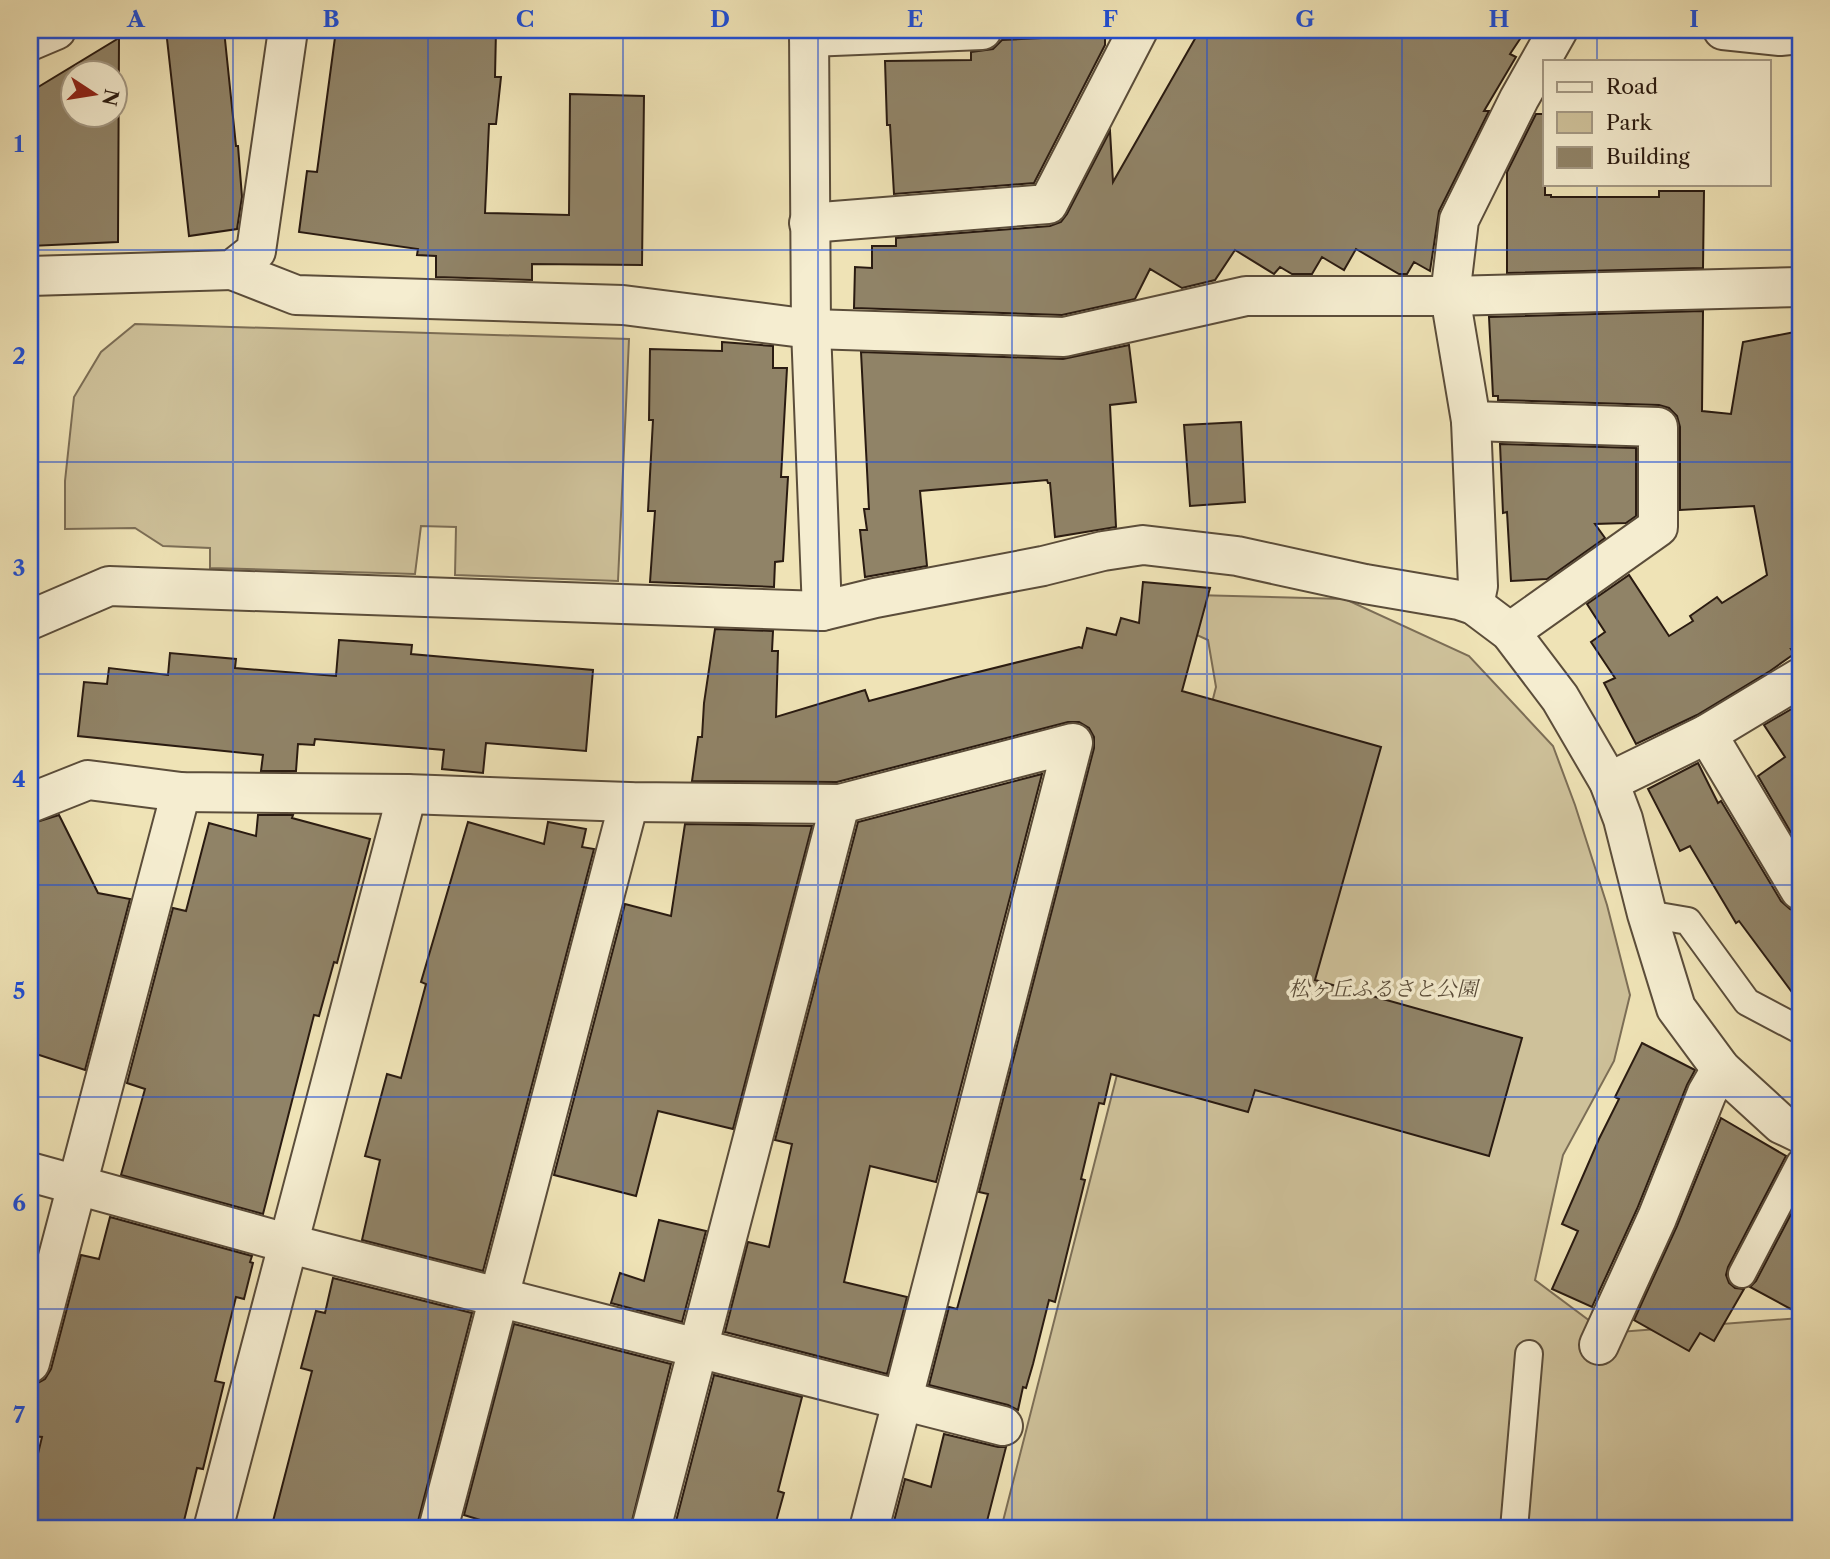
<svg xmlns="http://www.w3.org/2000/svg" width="1830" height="1559" font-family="'Libre Caslon Text','Noto Serif JP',serif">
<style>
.green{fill:#cec19a;stroke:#7c6e56;stroke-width:2}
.building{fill:#908367;stroke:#2a1b11;stroke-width:2;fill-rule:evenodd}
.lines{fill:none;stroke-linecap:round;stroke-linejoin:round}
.lane-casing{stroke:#5b4d3a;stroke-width:30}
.street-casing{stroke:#5b4d3a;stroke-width:42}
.lane{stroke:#f5edd0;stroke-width:26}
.street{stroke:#f5edd0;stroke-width:38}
.grid{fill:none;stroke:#1d4ed8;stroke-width:2;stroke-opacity:0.55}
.labels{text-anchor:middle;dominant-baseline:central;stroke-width:7;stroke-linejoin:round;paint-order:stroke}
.park-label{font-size:21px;font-style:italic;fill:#5b4d3a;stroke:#f5edd0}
.neatline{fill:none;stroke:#1d4ed8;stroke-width:2.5}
.grid-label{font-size:23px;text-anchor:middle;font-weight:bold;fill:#1d4ed8}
</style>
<rect width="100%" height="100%" fill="#efe3b6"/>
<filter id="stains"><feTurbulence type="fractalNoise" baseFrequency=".00286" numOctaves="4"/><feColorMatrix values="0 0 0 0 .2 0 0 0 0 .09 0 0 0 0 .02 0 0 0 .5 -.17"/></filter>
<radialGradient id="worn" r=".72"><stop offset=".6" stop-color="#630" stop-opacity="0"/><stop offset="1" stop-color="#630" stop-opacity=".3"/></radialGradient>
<g class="green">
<polygon points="135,324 629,339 618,581 455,575 456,527 421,526 415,574 210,568 210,548 163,546 135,528 65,529 65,481 74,397 101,352"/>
<polygon points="1194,595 1345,599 1469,656 1553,746 1575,805 1607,905 1630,995 1614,1061 1563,1155 1535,1280 1606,1333 1800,1318 1800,1529 1001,1529 1216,687 1208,640 1190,632"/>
</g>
<g class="building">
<polygon points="166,30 224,30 236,146 238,146 242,197 237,229 189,236"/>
<polygon points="336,30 496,30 495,77 501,77 496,124 489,124 485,213 569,215 570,94 644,96 642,265 532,264 532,280 436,277 436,256 417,255 418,249 299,232 307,171 317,172"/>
<polygon points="1200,30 1526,30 1510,54 1516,57 1484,111 1489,111 1439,211 1430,271 1414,262 1407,274 1399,274 1356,249 1344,270 1322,257 1312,274 1292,274 1280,267 1274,274 1235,250 1215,280 1182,288 1150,269 1135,299 1062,315 854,308 855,267 872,268 872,246 896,246 896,238 1050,226 1061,222 1067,214 1110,131 1113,182"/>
<polygon points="1105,35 1105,45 1034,183 894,194 890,125 887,125 885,61 971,60 971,52 993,49 1002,40"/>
<path d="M119,38L118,242L30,246V92ZM74,74H116V116H74Z"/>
<polygon points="1536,114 1545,114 1545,195 1551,195 1551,197 1659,197 1659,191 1704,191 1703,268 1507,273 1507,172"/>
<polygon points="1703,311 1702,411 1731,414 1743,342 1800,331 1800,649 1791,649 1794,654 1770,671 1697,715 1636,744 1604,683 1615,678 1591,642 1605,632 1587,604 1629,575 1669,636 1693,621 1690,616 1717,597 1722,603 1767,575 1754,506 1680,510 1680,427 1677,416 1669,408 1659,405 1498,400 1498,396 1493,396 1489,317"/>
<polygon points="722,342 773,346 773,368 787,368 781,477 788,477 783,561 775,562 774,587 650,582 655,511 648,511 653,420 649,420 650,349 722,351"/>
<polygon points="1129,345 1136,402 1110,405 1116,527 1055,537 1050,483 1048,483 1047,480 920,491 927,566 865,577 860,530 867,530 864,509 869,509 861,352 1063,359"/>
<polygon points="1241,422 1245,502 1190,506 1184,425"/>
<polygon points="1500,444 1636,448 1636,516 1626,523 1595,524 1605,538 1547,579 1511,581 1507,512 1503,513"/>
<polygon points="1143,582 1210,588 1182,691 1381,747 1315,980 1522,1038 1489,1156 1255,1090 1248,1112 1111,1074 1104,1104 1099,1103 1081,1179 1085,1180 1055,1302 1049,1300 1033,1364 1026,1388 1023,1387 1018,1410 1008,1405 929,1385 949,1307 957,1309 988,1194 979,1192 1094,748 1094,737 1089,728 1079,722 1068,722 837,782 692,781 698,737 702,737 704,703 715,629 773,631 772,651 778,651 776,717 865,690 869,701 954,678 1079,647 1082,648 1087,628 1116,635 1121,618 1139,623"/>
<polygon points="339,640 412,645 411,654 593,670 586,751 486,743 483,773 442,769 444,750 315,739 314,745 298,744 296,771 261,771 263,755 78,736 84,682 107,684 109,668 168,675 170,653 236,659 235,668 336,676"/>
<polygon points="1795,707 1800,714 1800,848 1758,776 1785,757 1764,725"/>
<polygon points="1698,763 1718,803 1721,801 1781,901 1790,909 1800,912 1800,1003 1739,921 1736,923 1690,846 1680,851 1648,789"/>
<polygon points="1042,774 936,1182 870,1166 844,1282 907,1297 887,1374 725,1332 748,1242 769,1247 792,1144 775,1140 858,822"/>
<polygon points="59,815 98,893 130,899 85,1070 30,1052 30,824"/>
<polygon points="258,815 293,815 292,818 370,839 337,963 334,962 319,1016 314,1015 263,1214 121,1175 145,1089 127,1083 173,908 186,911 209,823 256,836"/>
<polygon points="468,822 544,844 548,822 586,829 582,847 594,849 483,1271 362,1240 380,1160 365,1156 387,1074 401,1078 426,984 421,982"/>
<polygon points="685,824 812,826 733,1129 658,1111 636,1196 554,1175 625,904 671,916"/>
<polygon points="1642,1043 1695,1070 1687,1085 1637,1209 1592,1307 1552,1289 1578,1231 1562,1224 1599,1139 1619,1099 1615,1097"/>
<polygon points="1721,1118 1786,1156 1728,1267 1726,1275 1729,1283 1735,1288 1744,1289 1714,1341 1700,1333 1689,1351 1634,1320 1677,1226"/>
<polygon points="1800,1197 1800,1314 1750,1287 1756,1281"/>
<polygon points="110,1217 252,1256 250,1262 253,1263 244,1299 236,1297 215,1381 224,1383 203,1469 197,1468 182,1529 30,1529 30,1487 42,1437 30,1436 30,1384 36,1384 45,1379 51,1369 81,1255 99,1259"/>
<polygon points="659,1220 706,1231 682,1322 611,1303 620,1273 644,1281"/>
<polygon points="333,1278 472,1313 416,1529 271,1529 312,1371 301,1368 316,1311 325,1313"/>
<polygon points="514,1324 671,1364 630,1529 510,1529 464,1515"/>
<polygon points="714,1375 802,1397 778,1491 784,1493 774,1529 674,1529"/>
<polygon points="944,1434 998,1447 1006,1447 985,1529 892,1529 905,1479 931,1487"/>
</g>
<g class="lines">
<g class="lane-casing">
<g id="lane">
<polyline points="1647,914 1688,921 1747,1002 1800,1030"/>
<polyline points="1742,1274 1800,1163"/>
<polyline points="1514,1529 1529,1354"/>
</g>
</g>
<g class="street-casing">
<g id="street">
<polyline points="809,30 811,329 822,611"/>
<polyline points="1723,30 1780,36 1800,34"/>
<polyline points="809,37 982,30"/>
<polyline points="30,41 56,30"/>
<polyline points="809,223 1048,204 1138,30"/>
<polyline points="232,270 296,295 623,305 811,329 1064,337 1246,296 1450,296 1800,287"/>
<polyline points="30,276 232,270 256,251 288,30"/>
<polyline points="1471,421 1658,427 1658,527 1510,632"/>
<polyline points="1474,605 1478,586 1471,421 1450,296 1459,220 1519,99 1558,30"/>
<polyline points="30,620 109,586 822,611 875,598 1043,566 1103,551 1143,545 1237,556 1365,584 1459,600 1474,605 1510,632 1560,698 1609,782 1623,819 1647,914 1676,1008 1721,1069 1781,1124 1800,1133"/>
<polyline points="1707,734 1800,890"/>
<polyline points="1609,782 1707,734 1800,678"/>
<polyline points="30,803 88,780 181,792 407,794 629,802 840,804 1073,743 869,1529"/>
<polyline points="30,1172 290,1244 1003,1426"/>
<polyline points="1599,1345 1657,1218 1707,1093 1721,1069"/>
<polyline points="30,1363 181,792"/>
<polyline points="213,1529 407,794"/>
<polyline points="438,1529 629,802"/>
<polyline points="651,1529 840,804"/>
</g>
</g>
<use href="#lane" class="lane"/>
<use href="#street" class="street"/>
</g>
<path class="grid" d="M233,30V1529M428,30V1529M623,30V1529M818,30V1529M1012,30V1529M1207,30V1529M1402,30V1529M1597,30V61M1597,184V1529M30,250H1800M30,462H1800M30,674H1800M30,885H1800M30,1097H1800M30,1309H1800"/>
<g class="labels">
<g class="park-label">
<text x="1383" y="988">松ヶ丘ふるさと公園</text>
</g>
</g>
<rect width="1830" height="1559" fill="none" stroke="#efe3b6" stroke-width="77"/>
<rect x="1543" y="60" width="228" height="126" fill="#f5edd0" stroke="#a49984" stroke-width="2"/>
<rect x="1557" y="82" width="35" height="10" fill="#f5edd0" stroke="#a49984" stroke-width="2"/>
<text x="1606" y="94" font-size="21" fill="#2a1b11">Road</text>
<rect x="1557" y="112" width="35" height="21" fill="#cec19a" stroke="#a49984" stroke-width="2"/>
<text x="1606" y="130" font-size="21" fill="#2a1b11">Park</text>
<rect x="1557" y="147" width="35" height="21" fill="#908367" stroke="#a49984" stroke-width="2"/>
<text x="1606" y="164" font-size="21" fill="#2a1b11">Building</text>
<g transform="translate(94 94) rotate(102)"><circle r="33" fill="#f5edd0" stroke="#a49984" stroke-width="2"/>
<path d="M0-5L12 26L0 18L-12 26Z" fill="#8f2418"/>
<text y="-10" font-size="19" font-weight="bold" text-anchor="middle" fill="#2a1b11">N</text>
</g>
<rect x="38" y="38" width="1754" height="1482" class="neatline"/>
<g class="grid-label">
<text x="136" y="27">A</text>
<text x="331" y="27">B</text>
<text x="525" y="27">C</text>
<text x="720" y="27">D</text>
<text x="915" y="27">E</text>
<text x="1110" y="27">F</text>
<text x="1305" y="27">G</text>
<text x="1499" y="27">H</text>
<text x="1694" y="27">I</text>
<text x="19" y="152">1</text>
<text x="19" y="364">2</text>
<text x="19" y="576">3</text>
<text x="19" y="787">4</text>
<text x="19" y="999">5</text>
<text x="19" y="1211">6</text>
<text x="19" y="1423">7</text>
</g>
<rect width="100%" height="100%" filter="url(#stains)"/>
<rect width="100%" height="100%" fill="url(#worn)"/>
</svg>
